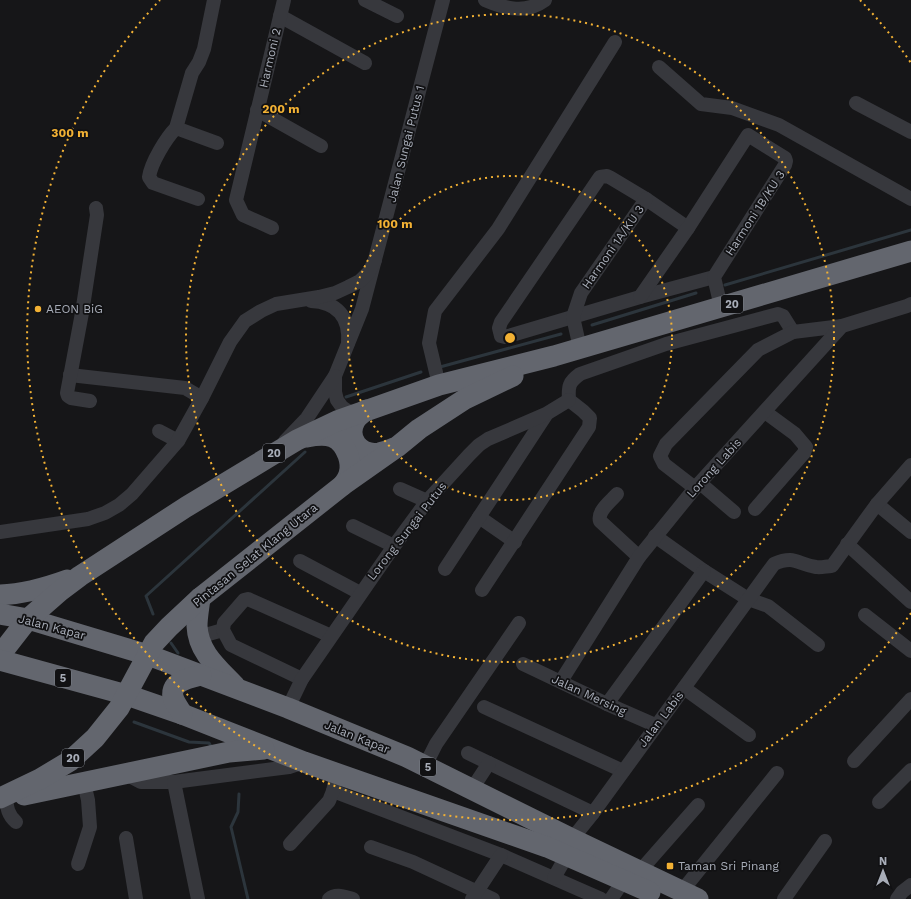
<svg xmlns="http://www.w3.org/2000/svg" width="911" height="899" font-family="'Work Sans',sans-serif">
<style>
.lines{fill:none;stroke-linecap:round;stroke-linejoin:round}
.stream{stroke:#2c353c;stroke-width:3}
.minor{stroke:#37383d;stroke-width:14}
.highway{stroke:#63666e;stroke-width:21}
.ring{fill:none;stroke:#f2b134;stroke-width:2;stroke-dasharray:2 4}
.poi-dot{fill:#f2b134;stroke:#111113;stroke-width:1.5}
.labels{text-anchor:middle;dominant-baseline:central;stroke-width:3.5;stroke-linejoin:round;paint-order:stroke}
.shield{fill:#111113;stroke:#7b7e86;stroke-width:1}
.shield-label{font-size:11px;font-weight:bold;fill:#a8adb8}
.street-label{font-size:12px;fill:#a8adb8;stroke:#111113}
.poi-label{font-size:12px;fill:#a8adb8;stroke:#111113;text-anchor:start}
.centre{fill:#f2b134;stroke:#111113;stroke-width:2}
.ring-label{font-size:12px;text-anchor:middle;font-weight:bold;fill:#f2b134;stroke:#111113;stroke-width:3.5;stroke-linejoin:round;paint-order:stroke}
</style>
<rect width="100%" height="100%" fill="#161618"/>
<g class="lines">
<g class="stream">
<polyline points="725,285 911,230"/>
<polyline points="592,325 696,293"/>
<polyline points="440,367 561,334"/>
<polyline points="346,397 421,372"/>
<polyline points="153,614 146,596 305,452"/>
<polyline points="171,643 178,653"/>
<polyline points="134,722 189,742 209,743 212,748"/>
<polyline points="239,794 238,812 231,827 248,899"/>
</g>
<g class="minor">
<polyline points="365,0 397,16"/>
<path d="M485,0C506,9 526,14 545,0"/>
<polyline points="280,16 365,63"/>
<polyline points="659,67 701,104 732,108 779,125 911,199"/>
<polyline points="856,103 911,132"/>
<polyline points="257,110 321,146"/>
<polyline points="176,128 217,143"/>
<path d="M198,199L153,183L149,177C151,163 166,138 176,128L192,73L199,62L204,49L214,0"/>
<polyline points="272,228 243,215 236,200 284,0"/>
<polyline points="688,228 646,199 611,178 607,176 600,177 501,322 499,328 501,336 505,337 640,297 714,277"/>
<polyline points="640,297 688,228 748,135 785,158 786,161 785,165 714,277 721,307"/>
<path d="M311,301C337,302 350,317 348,343"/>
<polyline points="580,348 573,317 581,293 646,199"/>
<polyline points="70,375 185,388 202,398"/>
<polyline points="439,385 429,343 435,311 498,229 615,42"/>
<path d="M569,400C568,386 569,382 580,374L666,344L778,314L783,316L793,332"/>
<polyline points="90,401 71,398 68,396 67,393 82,313 97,215 96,208"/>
<polyline points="357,413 348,411 342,407 337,400 335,392 335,376 362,309 443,0"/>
<polyline points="159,431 178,441"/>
<polyline points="285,441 307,418 335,376"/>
<polyline points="700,483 734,512"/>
<polyline points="695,488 664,464 660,456 666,444 758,350 793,332 842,326"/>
<polyline points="400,489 427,501"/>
<path d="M617,494C611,501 597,511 600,521L639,557"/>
<polyline points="877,504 911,532"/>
<polyline points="755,509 804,453 806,447 795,434 765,412"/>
<polyline points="479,517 515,542"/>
<polyline points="353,526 394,546"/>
<polyline points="0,532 88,519 105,513 119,505 132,494 178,441 202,398 230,342 245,321 261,311 276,304 319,297 335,293 348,287 360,281 369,272 375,260"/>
<polyline points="655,536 704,571 748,599 768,606 818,645"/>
<polyline points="847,544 911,602"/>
<polyline points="300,561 360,593"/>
<polyline points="445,569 546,415"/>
<polyline points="482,590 589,427 590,418 583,411 569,400"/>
<polyline points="865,615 911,651"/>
<polyline points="198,637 223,630"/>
<polyline points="523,664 607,704 655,725"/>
<polyline points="302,679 231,645 223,630 224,623 244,600 248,599 331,636"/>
<polyline points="561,681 639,557 695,488 842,326 907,306 911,304"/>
<polyline points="684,688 749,735"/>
<polyline points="607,704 704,571"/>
<polyline points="484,707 623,771"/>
<polyline points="288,708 302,679 394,546 427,501 469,455 479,445 488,439 546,414 569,400"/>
<polyline points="468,753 593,813"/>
<polyline points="854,761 911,699"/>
<polyline points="425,766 436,744 519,623"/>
<polyline points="337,773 333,791 501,855 601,899"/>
<polyline points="126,774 141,782 174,782 289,767 304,762"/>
<polyline points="174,782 198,899"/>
<polyline points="472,789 489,763"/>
<path d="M6,798C7,808 8,815 16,822"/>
<polyline points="879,802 911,770"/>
<polyline points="126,838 136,899"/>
<path d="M572,839L593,813L774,564C795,555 797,564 816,567C821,568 827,566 832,566L877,504L911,465"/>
<polyline points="290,844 329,801 333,791"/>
<polyline points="371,847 413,862 493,899"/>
<polyline points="78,864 90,827 88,800 84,783"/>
<polyline points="640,871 698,805"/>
<polyline points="554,878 567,855"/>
<polyline points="682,891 777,773"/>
<path d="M329,899C336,893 345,897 353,899"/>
<polyline points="472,899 501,855"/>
<polyline points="611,899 624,880"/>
<polyline points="784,899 825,841"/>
<polyline points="897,899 902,892 911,885"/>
</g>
<g class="highway">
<path d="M366,410C363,413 357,417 355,421C345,439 361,456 379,453C384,452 389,450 394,448"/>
<path d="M307,437C328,433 340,435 348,455C350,461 351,468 349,474C348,478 345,482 343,485"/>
<path d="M0,595C24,594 45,588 67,580"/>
<path d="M200,598C199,607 197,617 197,626C198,652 218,668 235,686"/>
<polyline points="0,614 28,619 148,655 288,708 407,757 572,839 698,899"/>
<polyline points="0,655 28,619 60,591 80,576 186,507 272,455 297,440 337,421 439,385 554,356 911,251"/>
<polyline points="0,660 127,695 182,714 304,762 547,847 650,892"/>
<path d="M182,714C180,709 176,705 174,700C167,682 189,678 201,675"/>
<polyline points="24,795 229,752 264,749"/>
<polyline points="0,798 40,779 70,761 95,738 119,708 154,643 169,627 200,598 343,485 397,447 419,429 465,399 513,376"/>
</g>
</g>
<g class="ring">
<circle cx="510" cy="338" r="162"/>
<circle cx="510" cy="338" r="324"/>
<path d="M911 613A486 486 0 1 1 160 0M860 0A486 486 0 0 1 911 63"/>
</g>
<g class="poi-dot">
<circle cx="38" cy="309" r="4"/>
<rect x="666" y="862" width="8" height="8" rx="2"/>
</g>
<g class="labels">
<g class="shield">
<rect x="721" y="295" width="22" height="18" rx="3"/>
<rect x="263" y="444" width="22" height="18" rx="3"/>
<rect x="55" y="669" width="16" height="18" rx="3"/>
<rect x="62" y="749" width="22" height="18" rx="3"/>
<rect x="420" y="758" width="16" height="18" rx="3"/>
</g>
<g class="shield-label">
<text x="732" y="304">20</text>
<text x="274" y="453">20</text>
<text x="63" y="678">5</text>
<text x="73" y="758">20</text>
<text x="428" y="767">5</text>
</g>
<g class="street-label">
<text transform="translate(270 58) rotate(-77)">Harmoni 2</text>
<text transform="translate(406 144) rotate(-76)">Jalan Sungai Putus 1</text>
<text transform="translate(755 213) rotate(-57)">Harmoni 1B/KU 3</text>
<text transform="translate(613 247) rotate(-55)">Harmoni 1A/KU 3</text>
<text transform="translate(714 468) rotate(-48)">Lorong Labis</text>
<text transform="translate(407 531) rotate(-52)">Lorong Sungai Putus</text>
<text transform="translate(255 555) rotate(-39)">Pintasan Selat Klang Utara</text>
<text transform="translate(52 627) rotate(15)">Jalan Kapar</text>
<text transform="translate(589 695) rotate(25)">Jalan Mersing</text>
<text transform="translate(661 719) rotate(-53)">Jalan Labis</text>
<text transform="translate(357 737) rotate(22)">Jalan Kapar</text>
</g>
<g class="poi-label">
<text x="46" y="309">AEON BiG</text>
<text x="678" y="866">Taman Sri Pinang</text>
</g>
</g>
<circle cx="510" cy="338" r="6" class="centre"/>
<g class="ring-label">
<text x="281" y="113">200 m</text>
<text x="70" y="137">300 m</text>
<text x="395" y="228">100 m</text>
</g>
<g transform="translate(883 871)" stroke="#111113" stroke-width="3" paint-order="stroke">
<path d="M0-3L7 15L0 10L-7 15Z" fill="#a8adb8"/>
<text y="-6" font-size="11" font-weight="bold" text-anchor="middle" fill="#a8adb8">N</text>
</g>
</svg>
